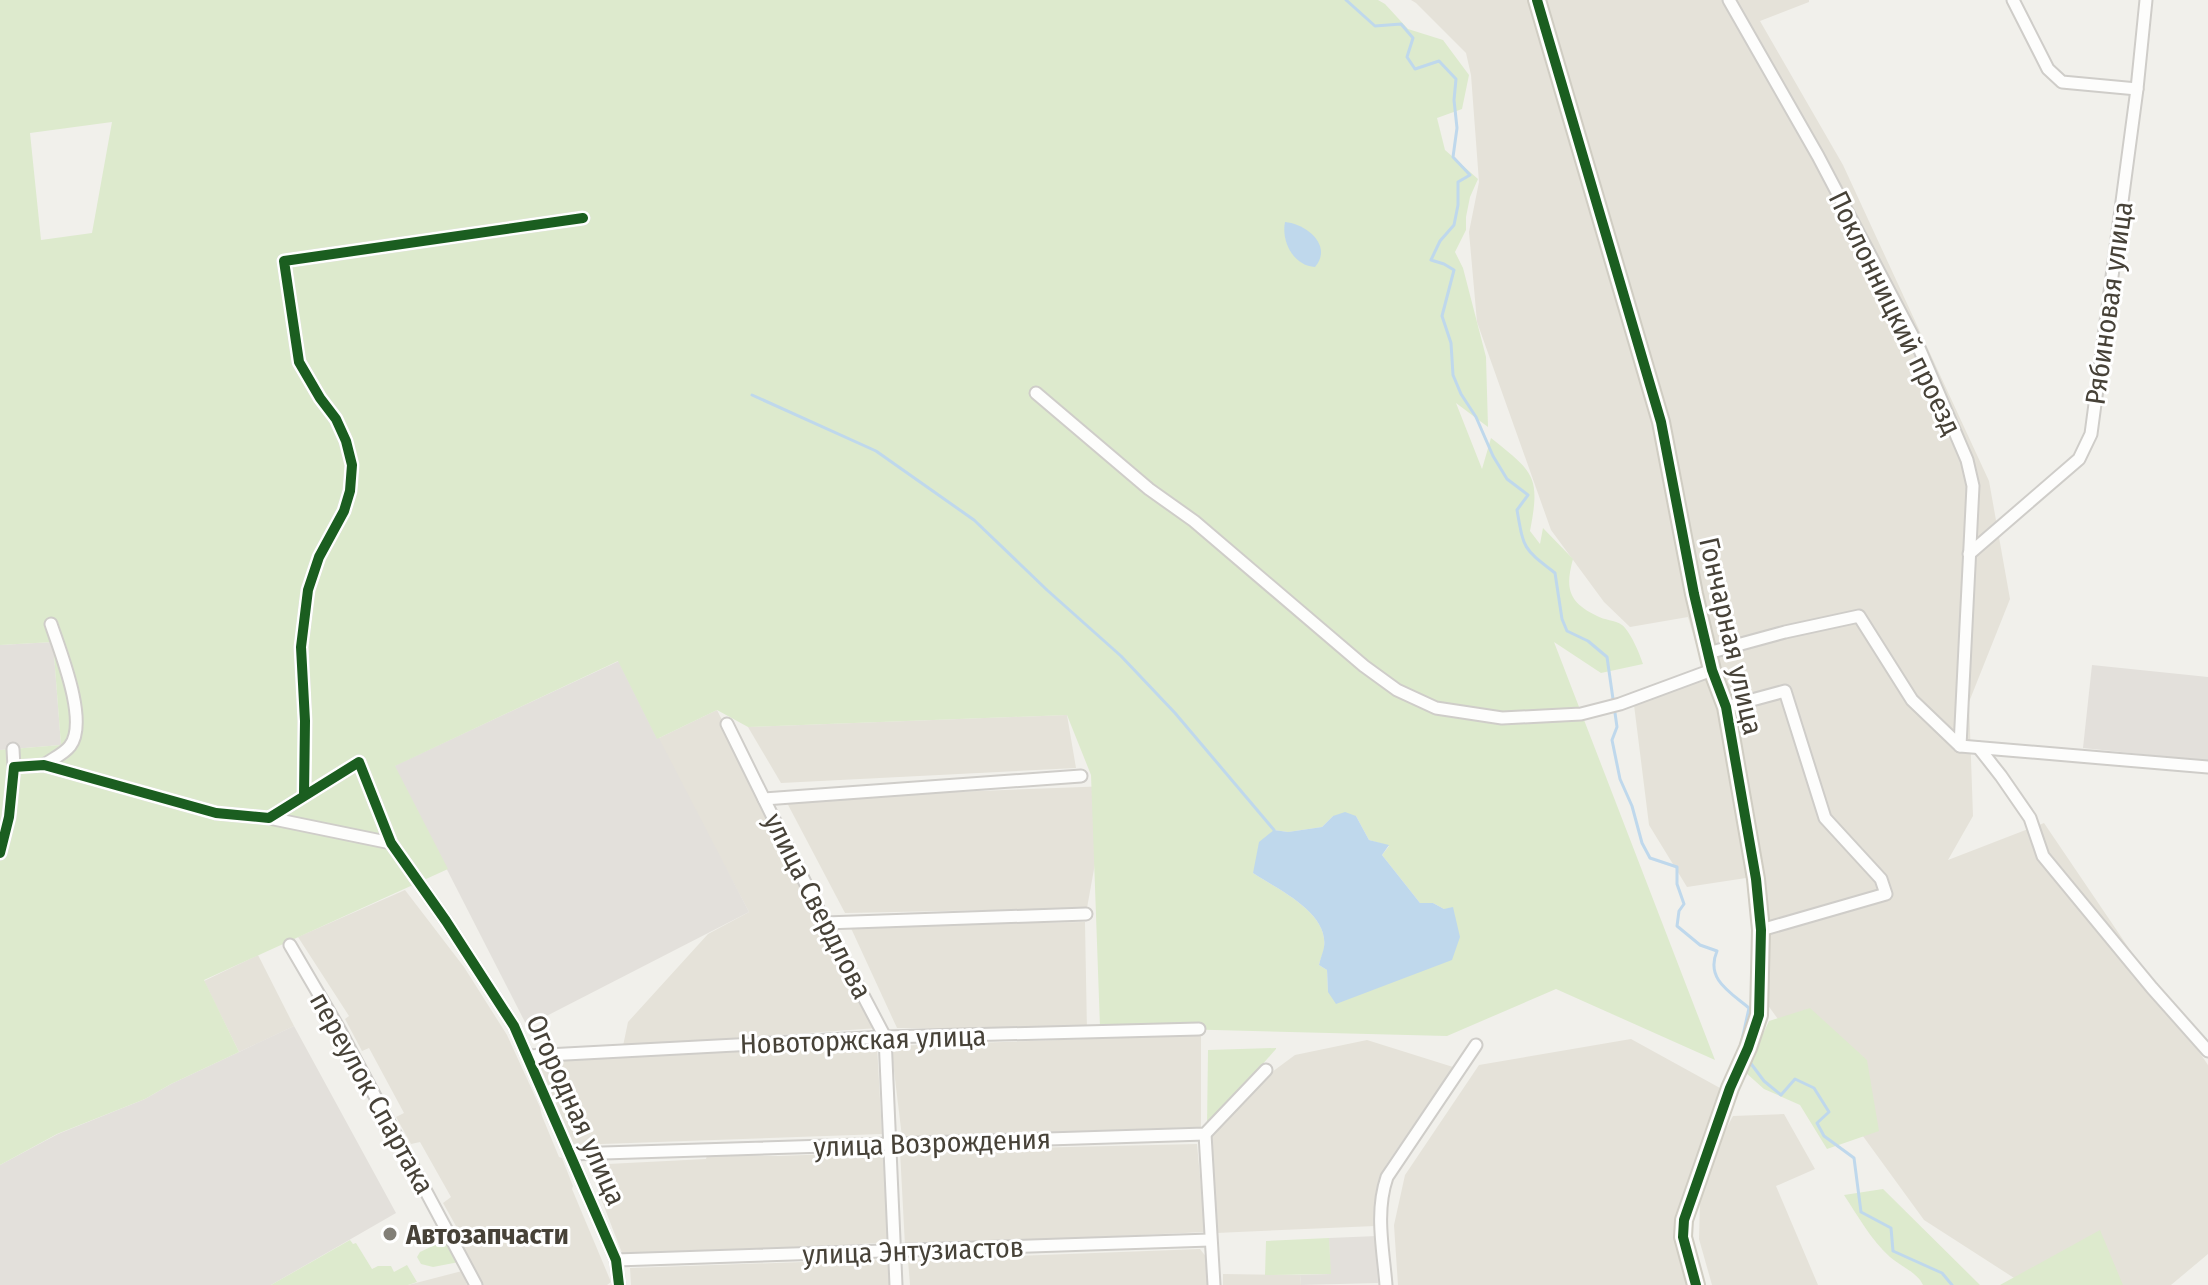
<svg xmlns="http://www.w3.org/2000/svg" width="2208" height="1285" font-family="'Fira Sans Condensed',sans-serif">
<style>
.residential{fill:#e5e2d9}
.industrial{fill:#e3e0db}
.green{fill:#ddeacd;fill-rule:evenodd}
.water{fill:#bfd8ec}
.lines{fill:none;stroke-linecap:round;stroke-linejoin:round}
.stream{stroke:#bfd8ec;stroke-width:3}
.street-casing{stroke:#cfcdc9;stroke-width:15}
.secondary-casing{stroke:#d0cdc3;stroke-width:20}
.street{stroke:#fdfdfc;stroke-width:11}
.secondary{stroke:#f7f5ef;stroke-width:16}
.cycleway-casing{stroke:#fff;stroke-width:15}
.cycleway{stroke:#1b5e20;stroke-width:10}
.poi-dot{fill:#827f77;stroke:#fff;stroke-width:3}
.labels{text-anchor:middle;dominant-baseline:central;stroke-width:6;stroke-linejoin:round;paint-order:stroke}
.street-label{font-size:28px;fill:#474238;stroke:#fff}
.poi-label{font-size:28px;font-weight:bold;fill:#474238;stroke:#fff;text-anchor:start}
</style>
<rect width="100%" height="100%" fill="#f1f0eb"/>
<g class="residential">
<polygon points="1411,0 1809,0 1809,2 1760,21 1843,165 1989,481 2010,599 1969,702 1973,816 1948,860 2044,823 2208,1065 2208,1254 2171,1285 2025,1285 1924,1220 1767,1004 1746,878 1687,887 1649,825 1634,705 1706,679 1688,617 1630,627 1604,602 1551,530 1477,322 1469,232 1479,182 1471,75 1466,53 1416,3"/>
<polygon points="717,710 878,1028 623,1046 628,1022 708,934 749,912 657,739"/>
<polygon points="1067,715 1076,768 781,783 748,727"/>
<polygon points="1109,786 1087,908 845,913 786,801 849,796"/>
<polygon points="405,890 464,967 507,1035 540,1107 542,1116 559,1157 562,1158 573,1186 572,1189 611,1282 607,1285 483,1285 454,1235 456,1226 443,1203 451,1197 420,1142 411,1144 396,1117 404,1113 369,1048 362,1051 345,1019 349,1016 298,937"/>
<polygon points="1085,922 1087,1031 897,1028 850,926"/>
<polygon points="258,955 294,1026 239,1052 204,981"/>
<polygon points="1201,1035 1201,1127 902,1137 891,1046"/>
<polygon points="1631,1039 1720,1088 1677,1227 1693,1285 1398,1285 1394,1225 1405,1175 1479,1065"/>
<polygon points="1367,1040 1453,1067 1386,1165 1378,1200 1375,1226 1216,1233 1210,1137 1272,1072 1295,1055"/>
<polygon points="877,1046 882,1134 573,1145 540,1066 544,1060"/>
<polygon points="1784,1114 1815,1169 1776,1186 1818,1285 1712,1285 1699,1239 1700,1201 1717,1146 1733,1116"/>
<polygon points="1197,1144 1205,1232 905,1246 900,1151"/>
<polygon points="886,1152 889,1242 846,1245 622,1253 588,1165 706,1159 707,1155 779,1156"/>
<polygon points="1200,1249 1207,1258 1208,1285 910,1285 908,1260"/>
<polygon points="889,1259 890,1285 631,1285 630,1268"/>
<polygon points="462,1271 467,1285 408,1285"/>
<polygon points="1223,1274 1300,1275 1301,1285 1223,1285"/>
</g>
<g class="industrial">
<polygon points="53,642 61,745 0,750 0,645"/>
<polygon points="619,661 749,912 527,1026 394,766"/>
<polygon points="2092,665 2208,677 2208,761 2083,748"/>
<polygon points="294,1026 396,1213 271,1285 0,1285 0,1165 58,1134 145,1099 171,1084"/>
<polygon points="1377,1236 1378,1283 1301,1285 1300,1275 1330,1274 1329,1238"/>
</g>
<g class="green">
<path d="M0,0H1378L1385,4L1408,29L1443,40L1469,75L1462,109L1437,118L1445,150L1478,179L1470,197L1466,217V230L1455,252L1463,268L1486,357L1488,427L1456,403L1482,469L1491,438C1533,472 1541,475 1530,531L1540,544L1543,528L1573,559C1565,588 1568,602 1597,616C1604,620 1615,620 1622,625C1630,631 1640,654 1643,664L1601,673L1554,642L1715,1060L1556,989L1447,1036L1100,1027L1091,775L1067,715L748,727L717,710L657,739L618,661L395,766L448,869L204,980L239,1052L171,1084L145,1099L57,1134L0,1165V750L61,745L53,642L0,645ZM112,122L92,233L41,240L30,133ZM1333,816H1356L1369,840L1389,846L1382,855L1420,903H1433L1444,909L1328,992L1327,970L1319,965C1320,959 1324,953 1324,947C1329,912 1277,889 1253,873L1274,830L1288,832L1322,827Z"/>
<polygon points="1810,1008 1867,1060 1879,1131 1827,1149 1800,1105 1764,1089 1745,1072 1769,1021"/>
<polygon points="1276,1048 1276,1049 1207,1127 1208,1050"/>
<path d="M1883,1189L1980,1285H1923C1917,1272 1900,1266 1890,1257C1871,1240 1858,1216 1844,1195Z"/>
<polygon points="2100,1230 2123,1285 2000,1285"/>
<polygon points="1329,1238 1331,1274 1265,1275 1266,1241"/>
<polygon points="350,1240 353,1244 356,1243 372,1269 378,1266 391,1266 394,1272 407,1265 417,1282 408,1285 271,1285"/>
<polygon points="443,1241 449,1246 459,1262 433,1267 421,1264 417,1257 420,1252"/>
</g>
<g class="water">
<path d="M1285,222C1307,224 1333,246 1315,267C1294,266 1281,242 1285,222Z"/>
<path d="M1345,812L1356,816L1369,840L1389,845L1382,855L1420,903H1433L1444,909L1453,907L1460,937L1452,960L1336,1004L1328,992L1327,970L1319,965C1320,959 1323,953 1324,947C1329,912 1277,889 1253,873L1259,842L1274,830L1288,832L1322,827L1333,816Z"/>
</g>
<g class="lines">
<g class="stream">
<path d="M1346,0L1375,26L1401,24L1413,38L1407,57L1415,69L1439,61L1456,79L1454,100L1457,128L1453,157L1470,175L1458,182V205L1454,225L1440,241L1431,260L1444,264L1454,270L1442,316L1451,343L1453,375L1461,394L1476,417L1493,456L1507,479L1528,495L1517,510C1524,550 1523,548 1555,573L1562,619L1567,631L1588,641L1607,657L1617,727L1612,740L1620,779L1632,806L1642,843L1650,858L1677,867V884L1684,904L1679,911L1677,926L1700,945L1717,951C1705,979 1730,992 1749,1008L1740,1049"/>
<polyline points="752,395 876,451 974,520 1047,590 1121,656 1175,713 1274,830"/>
<polyline points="1749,1061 1764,1081 1781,1095 1795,1079 1814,1088 1829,1112 1817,1123 1824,1136 1854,1158 1861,1212 1891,1228 1893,1251 1942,1273 1952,1285"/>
</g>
<g class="street-casing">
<g id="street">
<polyline points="1729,0 1818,156 1919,348 1967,460 1973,486 1960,746"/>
<polyline points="2013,0 2048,69 2062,82 2137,89"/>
<polyline points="1036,393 1149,489 1194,521 1364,666 1397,690 1436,708 1502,718 1581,714 1620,704 1712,670"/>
<polyline points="1969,554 2079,459 2091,434 2137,89 2146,0"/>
<polyline points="1708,653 1785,632 1859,616 1912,700 1960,746 2208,767"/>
<polyline points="1726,707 1785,691 1825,818 1881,879 1886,894 1761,930"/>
<polyline points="727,724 825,923 885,1037 896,1285"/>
<polyline points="1979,748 2001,776 2030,818 2043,856 2152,988 2208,1051"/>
<polyline points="13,749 14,767"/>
<path d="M44,765C52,759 64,754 70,746C89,722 60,651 51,624"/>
<polyline points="304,795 305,721 301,647 308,590 319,557 344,511 350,491 352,465 346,441 336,419 320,398 299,362 284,261 583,218"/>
<polyline points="764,799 1081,776"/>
<polyline points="269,818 391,843"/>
<polyline points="0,853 9,817 14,767 44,765 216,813 269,818 359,762 391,843 446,921 514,1026 616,1260 619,1285"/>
<polyline points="825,923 1086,914"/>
<polyline points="290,945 338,1027 476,1285"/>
<polyline points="528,1056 885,1037 1199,1029"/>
<polyline points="1205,1134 1214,1285"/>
<polyline points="571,1154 1205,1134 1266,1070"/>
<polyline points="616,1260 1210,1240"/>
<path d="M1386,1285C1383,1248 1375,1212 1387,1177L1476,1045"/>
</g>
</g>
<g class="secondary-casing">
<polyline id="secondary" points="1537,0 1661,422 1694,594 1712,670 1726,707 1756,879 1761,930 1759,1015 1748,1048 1730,1088 1684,1220 1683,1237 1696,1285"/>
</g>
<use href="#street" class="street"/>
<use href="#secondary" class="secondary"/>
<g class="cycleway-casing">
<g id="cycleway">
<polyline points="1537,0 1661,422 1694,594 1712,670 1726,707 1756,879 1761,930 1759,1015 1748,1048 1730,1088 1684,1220 1683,1237 1696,1285"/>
<polyline points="304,795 305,721 301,647 308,590 319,557 344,511 350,491 352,465 346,441 336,419 320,398 299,362 284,261 583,218"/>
<polyline points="0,853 9,817 14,767 44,765 216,813 269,818 359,762 391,843 446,921 514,1026 616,1260 619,1285"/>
</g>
</g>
<use href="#cycleway" class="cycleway"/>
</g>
<circle class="poi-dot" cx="390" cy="1234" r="8"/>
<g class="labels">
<g class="street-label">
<text transform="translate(2109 303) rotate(-82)">Рябиновая улица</text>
<text transform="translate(1895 313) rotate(64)">Поклонницкий проезд</text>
<text transform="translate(1731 636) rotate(77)">Гончарная улица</text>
<text transform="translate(818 906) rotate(63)">улица Свердлова</text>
<text transform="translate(863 1040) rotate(-2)">Новоторжская улица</text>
<text transform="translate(372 1093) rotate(61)">переулок Спартака</text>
<text transform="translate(576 1110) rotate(66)">Огородная улица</text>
<text transform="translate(932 1143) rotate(-2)">улица Возрождения</text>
<text transform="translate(913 1251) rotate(-2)">улица Энтузиастов</text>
</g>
<g class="poi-label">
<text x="406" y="1234">Автозапчасти</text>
</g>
</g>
</svg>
